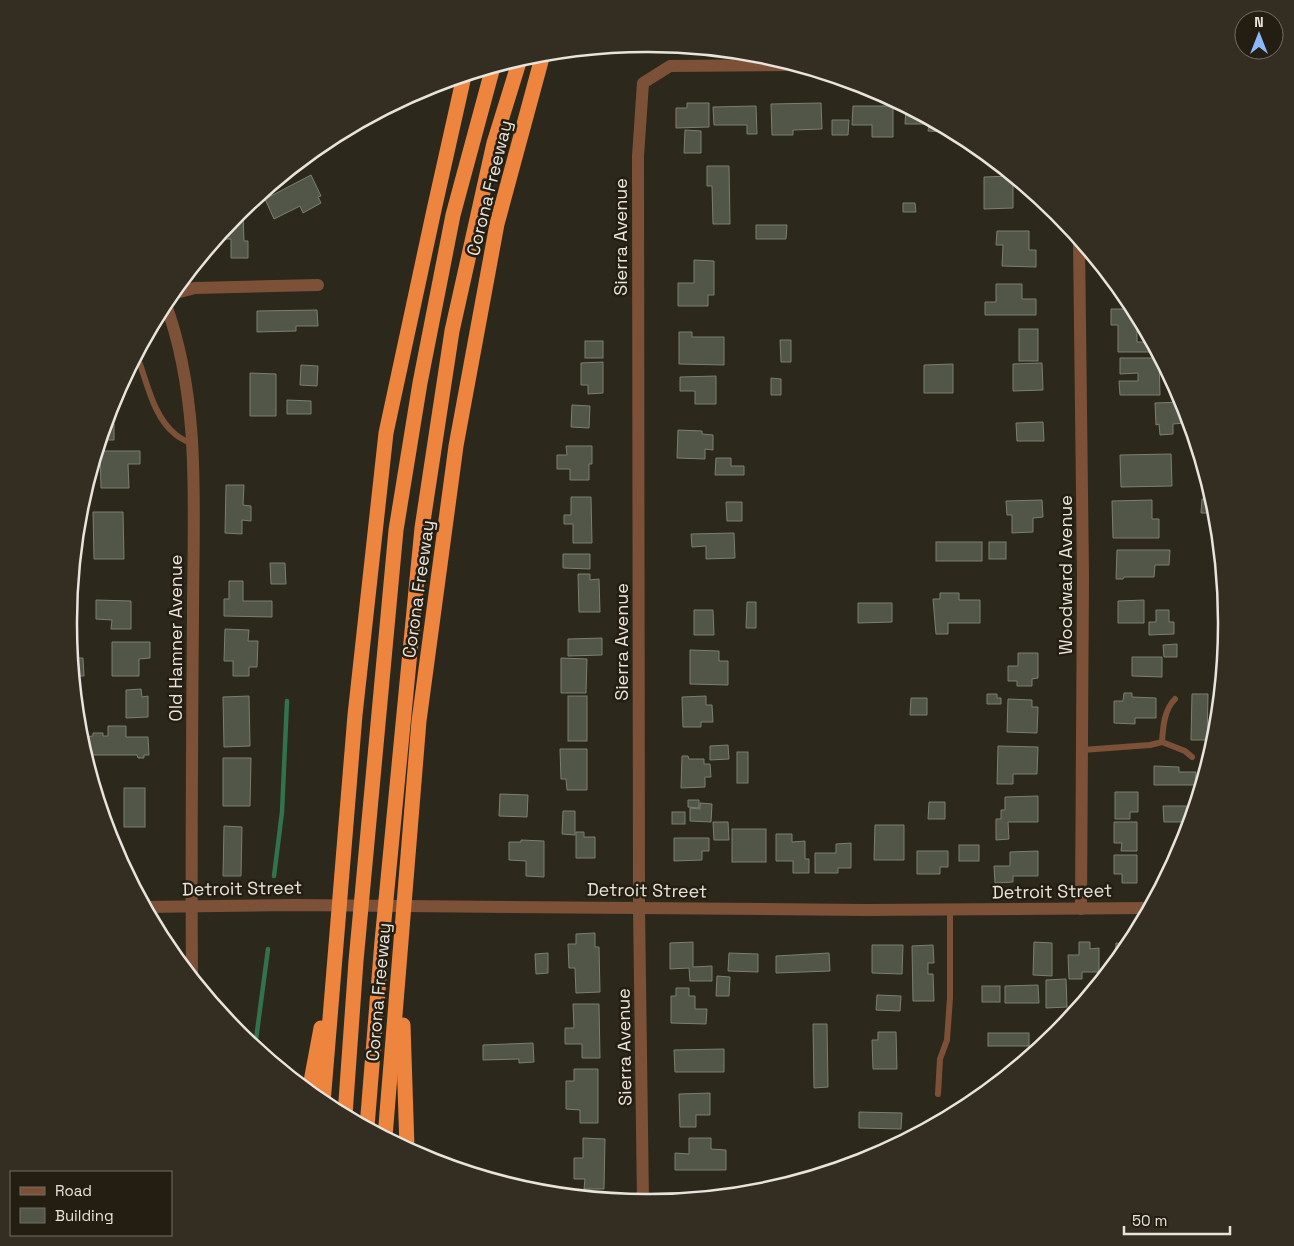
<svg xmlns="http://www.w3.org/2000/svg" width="1294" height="1246" font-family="'Space Grotesk',sans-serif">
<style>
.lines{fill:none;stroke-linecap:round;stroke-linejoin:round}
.stream{stroke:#32734c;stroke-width:4.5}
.building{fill:#525649;stroke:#7b7f70}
.lane{stroke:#7c5138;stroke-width:6}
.street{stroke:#7c5138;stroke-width:12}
.highway{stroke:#ee853f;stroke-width:15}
.labels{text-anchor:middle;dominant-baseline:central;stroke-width:5;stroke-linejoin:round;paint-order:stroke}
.street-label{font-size:18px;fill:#e8e4dc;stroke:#241e12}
.rim{fill:none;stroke:#e8e4dc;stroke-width:2.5}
</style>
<rect width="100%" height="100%" fill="#2d281c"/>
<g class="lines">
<g class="stream">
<polyline points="274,876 282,812 287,701"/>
<polyline points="255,1047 268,949"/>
</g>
</g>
<g class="building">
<polygon points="687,103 709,103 709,127 676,128 676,108 687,108"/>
<polygon points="821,103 822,129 793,130 793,135 772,135 771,104"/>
<polygon points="756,106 757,134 747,134 747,125 714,125 713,107"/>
<polygon points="853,106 893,106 893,137 872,137 872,125 852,125"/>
<polygon points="906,108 947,130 947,132 928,131 929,124 905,124"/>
<polygon points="832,120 849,120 848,135 832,135"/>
<polygon points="685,130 701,131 701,153 684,153"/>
<polygon points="707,166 729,166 730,224 713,224 712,186 707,186"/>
<polygon points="311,175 321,196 318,197 321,203 303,213 300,206 274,219 265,199"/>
<polygon points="1011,176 1013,177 1013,208 984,209 984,177"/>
<polygon points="903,203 915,203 916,212 903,212"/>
<polygon points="237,214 243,214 244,241 248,241 248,258 231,258 231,239 216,239"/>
<polygon points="756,225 787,225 786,239 756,239"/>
<polygon points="997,231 1029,231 1029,250 1036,250 1036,267 1002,266 1003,245 996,245"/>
<polygon points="694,260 714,261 714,295 708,295 708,306 678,306 678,283 694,283"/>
<polygon points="996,284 1022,284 1022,299 1036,299 1036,315 985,315 985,302 996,302"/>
<polygon points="1111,309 1133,309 1144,329 1137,329 1137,342 1150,342 1153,347 1153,352 1118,352 1118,325 1111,325"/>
<polygon points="317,310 318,326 296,326 296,331 257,332 257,311"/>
<rect x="1019" y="329" width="19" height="32"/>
<polygon points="679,332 692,332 692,337 724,337 724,365 679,364"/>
<polygon points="780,340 791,340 791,362 781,362"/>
<rect x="585" y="341" width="18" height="17"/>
<polygon points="1120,358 1159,358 1160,395 1120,395 1119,381 1138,381 1138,373 1120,374"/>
<polygon points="603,362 603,393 588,394 588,385 581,385 581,363"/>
<polygon points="1042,363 1043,390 1013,391 1013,364"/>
<polygon points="953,364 953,393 924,393 924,365"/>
<polygon points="301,365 318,366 317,386 300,385"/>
<polygon points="250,373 276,374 276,416 250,416"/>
<polygon points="716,376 716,404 695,404 695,391 680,391 680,377"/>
<polygon points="771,378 781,379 781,395 771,395"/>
<polygon points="287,400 311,401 311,414 287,414"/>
<polygon points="1183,402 1185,423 1173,424 1173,434 1160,435 1159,424 1156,425 1155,403"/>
<polygon points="572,405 590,406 589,428 571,427"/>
<polygon points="1043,422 1044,441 1017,441 1016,423"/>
<polygon points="105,424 114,424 114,440 100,440"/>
<polygon points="678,430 702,431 702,434 713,435 713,450 705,449 705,459 677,458"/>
<polygon points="566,446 592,446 592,464 589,464 589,480 570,480 570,469 557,469 557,455 567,455"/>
<polygon points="100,451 140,451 140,464 128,464 129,488 101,488"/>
<polygon points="1171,454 1172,486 1121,487 1120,455"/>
<polygon points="716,458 731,458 731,466 744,466 744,475 715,475"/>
<polygon points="226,485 244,485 243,505 251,506 251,521 242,520 242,534 225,533"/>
<polygon points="571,497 591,497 592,543 573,543 573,524 564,524 564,515 571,515"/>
<polygon points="1202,499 1212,499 1215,513 1201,513"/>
<polygon points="1042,500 1043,517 1033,518 1033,532 1012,533 1012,515 1007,515 1006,501"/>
<polygon points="1152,500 1152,519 1159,519 1159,538 1113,538 1112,501"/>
<polygon points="726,502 742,502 742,521 727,521"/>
<polygon points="93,512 123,512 124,559 94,559"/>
<polygon points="734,533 735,558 706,559 706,546 692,547 691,534"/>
<rect x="936" y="542" width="46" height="19"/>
<rect x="989" y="542" width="17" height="17"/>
<polygon points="1117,550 1170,550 1169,565 1155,565 1154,577 1124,577 1123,579 1116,579"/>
<polygon points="563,554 590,554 590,569 563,568"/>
<polygon points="270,563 285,563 286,584 271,584"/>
<polygon points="578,574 590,574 590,580 599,579 600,612 579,612"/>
<polygon points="229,581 243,581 243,601 272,601 272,617 224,616 224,599 229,599"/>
<polygon points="940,593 959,593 959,600 980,600 980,623 948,623 948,634 936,634 933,599 940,599"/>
<polygon points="96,600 131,601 131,629 111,629 112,620 96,619"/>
<polygon points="1144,600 1144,623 1118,623 1118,601"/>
<polygon points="747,602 756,602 756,628 746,628"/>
<polygon points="858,603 892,603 892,622 858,623"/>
<polygon points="694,610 713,610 714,635 694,635"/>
<polygon points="1156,610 1169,610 1169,622 1174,622 1174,634 1149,635 1149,622 1156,622"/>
<polygon points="225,629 249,630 248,641 258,641 257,667 249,667 249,676 233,676 233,661 224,661"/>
<polygon points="602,638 602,655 568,656 568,639"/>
<polygon points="112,642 150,642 150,658 139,659 139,676 112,676"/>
<polygon points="1177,644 1177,657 1164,657 1163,645"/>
<polygon points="690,650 719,651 719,661 728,661 728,685 690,684"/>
<polygon points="1018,653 1038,653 1038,678 1032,679 1032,686 1017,686 1017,681 1008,681 1008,666 1018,666"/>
<polygon points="1132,657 1162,657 1162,677 1132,676"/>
<polygon points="71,658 83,658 84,676 73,676"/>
<polygon points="561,658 587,659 586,693 561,693"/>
<polygon points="141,689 142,697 148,696 148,717 126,718 126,690"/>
<polygon points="1124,693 1132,693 1132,697 1156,698 1156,718 1135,718 1135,724 1114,723 1114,701 1123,701"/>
<polygon points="987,694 997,694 997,698 1001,698 1001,704 987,704"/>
<polygon points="1192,694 1208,694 1207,740 1191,740"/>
<polygon points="249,696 250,746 224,747 223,697"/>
<rect x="568" y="696" width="19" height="45"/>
<polygon points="706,696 706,705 712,705 713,722 701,722 701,727 683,727 682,697"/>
<polygon points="911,698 927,698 927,715 910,715"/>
<polygon points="1008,699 1032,700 1032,707 1038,707 1037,733 1007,732"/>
<polygon points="108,726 126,726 126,737 148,737 149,755 144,755 144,758 138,758 137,755 85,755 82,745 82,737 93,736 93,733 103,733 103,736 108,736"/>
<polygon points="728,745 729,759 710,760 710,746"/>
<polygon points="998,746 1038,747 1037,774 1013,774 1013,784 997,784"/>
<polygon points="560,749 587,749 587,790 567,790 566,779 561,779"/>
<rect x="737" y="752" width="11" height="31"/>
<polygon points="682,756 688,756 689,759 704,759 704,764 710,764 711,777 705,777 705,787 681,788"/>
<polygon points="223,758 251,758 250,806 223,806"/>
<polygon points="1154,766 1179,767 1179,772 1196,772 1195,785 1154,785"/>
<rect x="124" y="788" width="21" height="39"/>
<polygon points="1115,792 1138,792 1138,812 1130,812 1130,819 1115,819"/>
<polygon points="500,794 528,795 527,817 499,816"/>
<polygon points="1038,796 1038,822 1008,822 1009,839 996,840 996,819 1001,819 1001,810 1005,810 1005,797"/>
<polygon points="688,800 699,800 699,808 688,807"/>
<polygon points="929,802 945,802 945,819 928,819"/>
<polygon points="700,803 712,804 711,822 690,821 690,808 700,809"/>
<polygon points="1163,806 1194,806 1189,822 1164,822"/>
<polygon points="563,811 575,811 575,835 562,834"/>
<rect x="672" y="812" width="13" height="12"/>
<polygon points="713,822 728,822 729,840 714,840"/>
<polygon points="1114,822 1137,822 1137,851 1121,851 1122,843 1114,843"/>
<polygon points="875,825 904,825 904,860 874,860"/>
<polygon points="224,826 242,827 241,876 223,876"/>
<rect x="732" y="829" width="34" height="33"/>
<polygon points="576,832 584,832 584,837 595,837 595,858 576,858"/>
<polygon points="776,834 792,834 792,842 805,841 805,859 809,859 809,873 793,873 793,861 776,861"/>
<polygon points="674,838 709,838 709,851 702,851 702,860 674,861"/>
<polygon points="521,840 544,841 544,877 526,876 526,861 509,860 509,842 521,842"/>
<polygon points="851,843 851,868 838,868 838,873 815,873 815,853 836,853 836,844"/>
<rect x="959" y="845" width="20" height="16"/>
<polygon points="917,851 948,851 948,867 940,867 940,874 917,874"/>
<polygon points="1038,851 1038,876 1013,876 1013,882 995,883 994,866 1010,866 1010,852"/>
<polygon points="1114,855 1137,855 1137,883 1122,883 1122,874 1114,874"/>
<polygon points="595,933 595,947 599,947 600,992 576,993 575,968 569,968 568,944 576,944 576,934"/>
<polygon points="693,942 693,967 712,966 712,981 690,981 689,968 670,969 670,943"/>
<polygon points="1034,942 1052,943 1052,976 1033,975"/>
<polygon points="1079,942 1090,942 1090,949 1099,948 1099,972 1082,972 1082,979 1069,979 1068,955 1079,955"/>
<polygon points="1116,943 1129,944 1115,961"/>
<polygon points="872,945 903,945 902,974 872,973"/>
<polygon points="933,945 934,963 928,963 928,974 933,974 934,1001 913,1001 912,946"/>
<polygon points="548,953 548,973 536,974 535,954"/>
<polygon points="729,953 758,954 758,972 728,971"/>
<polygon points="829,953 830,971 776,973 776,956"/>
<polygon points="717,976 730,977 729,996 716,996"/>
<polygon points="1066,979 1067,1007 1046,1008 1046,980"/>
<polygon points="1038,985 1039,1003 1005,1003 1005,986"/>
<rect x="982" y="986" width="18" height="16"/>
<polygon points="676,988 689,988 689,996 695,996 695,1009 707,1009 706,1024 671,1023 671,996 676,996"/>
<polygon points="877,995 901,996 900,1011 876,1010"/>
<polygon points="573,1004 599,1004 600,1058 582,1058 582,1044 565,1044 565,1028 574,1028"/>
<polygon points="813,1024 827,1024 828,1087 814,1088"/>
<polygon points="878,1032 896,1032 897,1069 873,1069 872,1040 878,1040"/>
<rect x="988" y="1033" width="41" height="13"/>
<polygon points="533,1043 534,1062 519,1063 519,1059 483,1060 483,1045"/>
<polygon points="724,1049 724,1072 675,1072 674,1050"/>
<polygon points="574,1069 598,1069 598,1123 580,1123 580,1110 566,1109 566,1081 574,1081"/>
<polygon points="710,1093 710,1115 696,1115 696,1127 680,1127 679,1094"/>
<polygon points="859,1112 902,1113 901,1129 859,1128"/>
<polygon points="583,1138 605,1139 604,1189 584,1189 585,1179 574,1179 574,1158 583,1158"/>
<polygon points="689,1138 711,1138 711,1149 726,1150 726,1170 675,1170 675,1153 689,1154"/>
</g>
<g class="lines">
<g class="lane">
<path d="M135,358L140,364C148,387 155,418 175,434C179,438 186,441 192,444"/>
<polyline points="1162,742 1185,751 1192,757"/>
<path d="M1082,750L1150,745L1162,742C1163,727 1164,710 1175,699"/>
<polyline points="938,1094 940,1059 947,1040 950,998 950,909"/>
</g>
<g class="street">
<polyline points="1079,241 1083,576 1081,909"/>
<polyline points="172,294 195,288 318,285"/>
<path d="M165,302C202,402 193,511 193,616C192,736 191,857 192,978"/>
<polyline points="145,907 294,905 864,910 1149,908"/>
<polyline points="643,1202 639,907 638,156 643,83 670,66 793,65"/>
</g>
<g class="highway">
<polyline points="403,1025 407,1148"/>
<polyline points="309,1092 321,1028"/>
<polyline points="323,1103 355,715 386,433 434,210 464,76"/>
<polyline points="345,1115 356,961 396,530 420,383 453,215 493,67"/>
<polyline points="367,1127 382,941 422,528 452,331 494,143 520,59"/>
<polyline points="385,1137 419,721 456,446 497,224 543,54"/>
</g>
</g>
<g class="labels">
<g class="street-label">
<text transform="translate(489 188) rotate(-76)">Corona Freeway</text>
<text transform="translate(620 237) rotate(-90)">Sierra Avenue</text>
<text transform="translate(1065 575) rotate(-90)">Woodward Avenue</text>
<text transform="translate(418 589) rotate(-82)">Corona Freeway</text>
<text transform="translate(175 638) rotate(-90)">Old Hamner Avenue</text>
<text transform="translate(621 642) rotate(-90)">Sierra Avenue</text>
<text transform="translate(242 888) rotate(-1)">Detroit Street</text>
<text transform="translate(647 890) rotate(1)">Detroit Street</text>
<text transform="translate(1052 891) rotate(-1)">Detroit Street</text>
<text transform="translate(378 992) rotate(-85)">Corona Freeway</text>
<text transform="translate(624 1047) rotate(-91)">Sierra Avenue</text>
</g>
</g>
<path d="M0 0H1294V1246H0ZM647 52H648A570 570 0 0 1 1218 622V624A570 570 0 0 1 648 1194H647A570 570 0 0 1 77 624V622A570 570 0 0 1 647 52Z" fill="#342e22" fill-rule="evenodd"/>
<path class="rim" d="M647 52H648A570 570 0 0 1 1218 622V624A570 570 0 0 1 648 1194H647A570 570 0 0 1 77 624V622A570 570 0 0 1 647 52Z"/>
<rect x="10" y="1171" width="162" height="65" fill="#241e12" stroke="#726d63"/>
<rect x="20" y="1187" width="25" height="8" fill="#7c5138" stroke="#726d63"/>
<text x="55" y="1196" font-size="15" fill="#e8e4dc">Road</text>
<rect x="20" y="1208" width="25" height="15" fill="#525649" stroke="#726d63"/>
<text x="55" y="1221" font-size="15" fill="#e8e4dc">Building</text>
<g transform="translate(1259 35)"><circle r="24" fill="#241e12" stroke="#726d63"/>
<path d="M0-4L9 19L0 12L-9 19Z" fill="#8cb9fc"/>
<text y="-8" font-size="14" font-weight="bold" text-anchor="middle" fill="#e8e4dc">N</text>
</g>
<path d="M1124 1226v8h106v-8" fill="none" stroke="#e8e4dc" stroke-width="2.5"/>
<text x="1132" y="1226" font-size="15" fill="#e8e4dc" stroke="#241e12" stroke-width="4" paint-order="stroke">50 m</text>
</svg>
